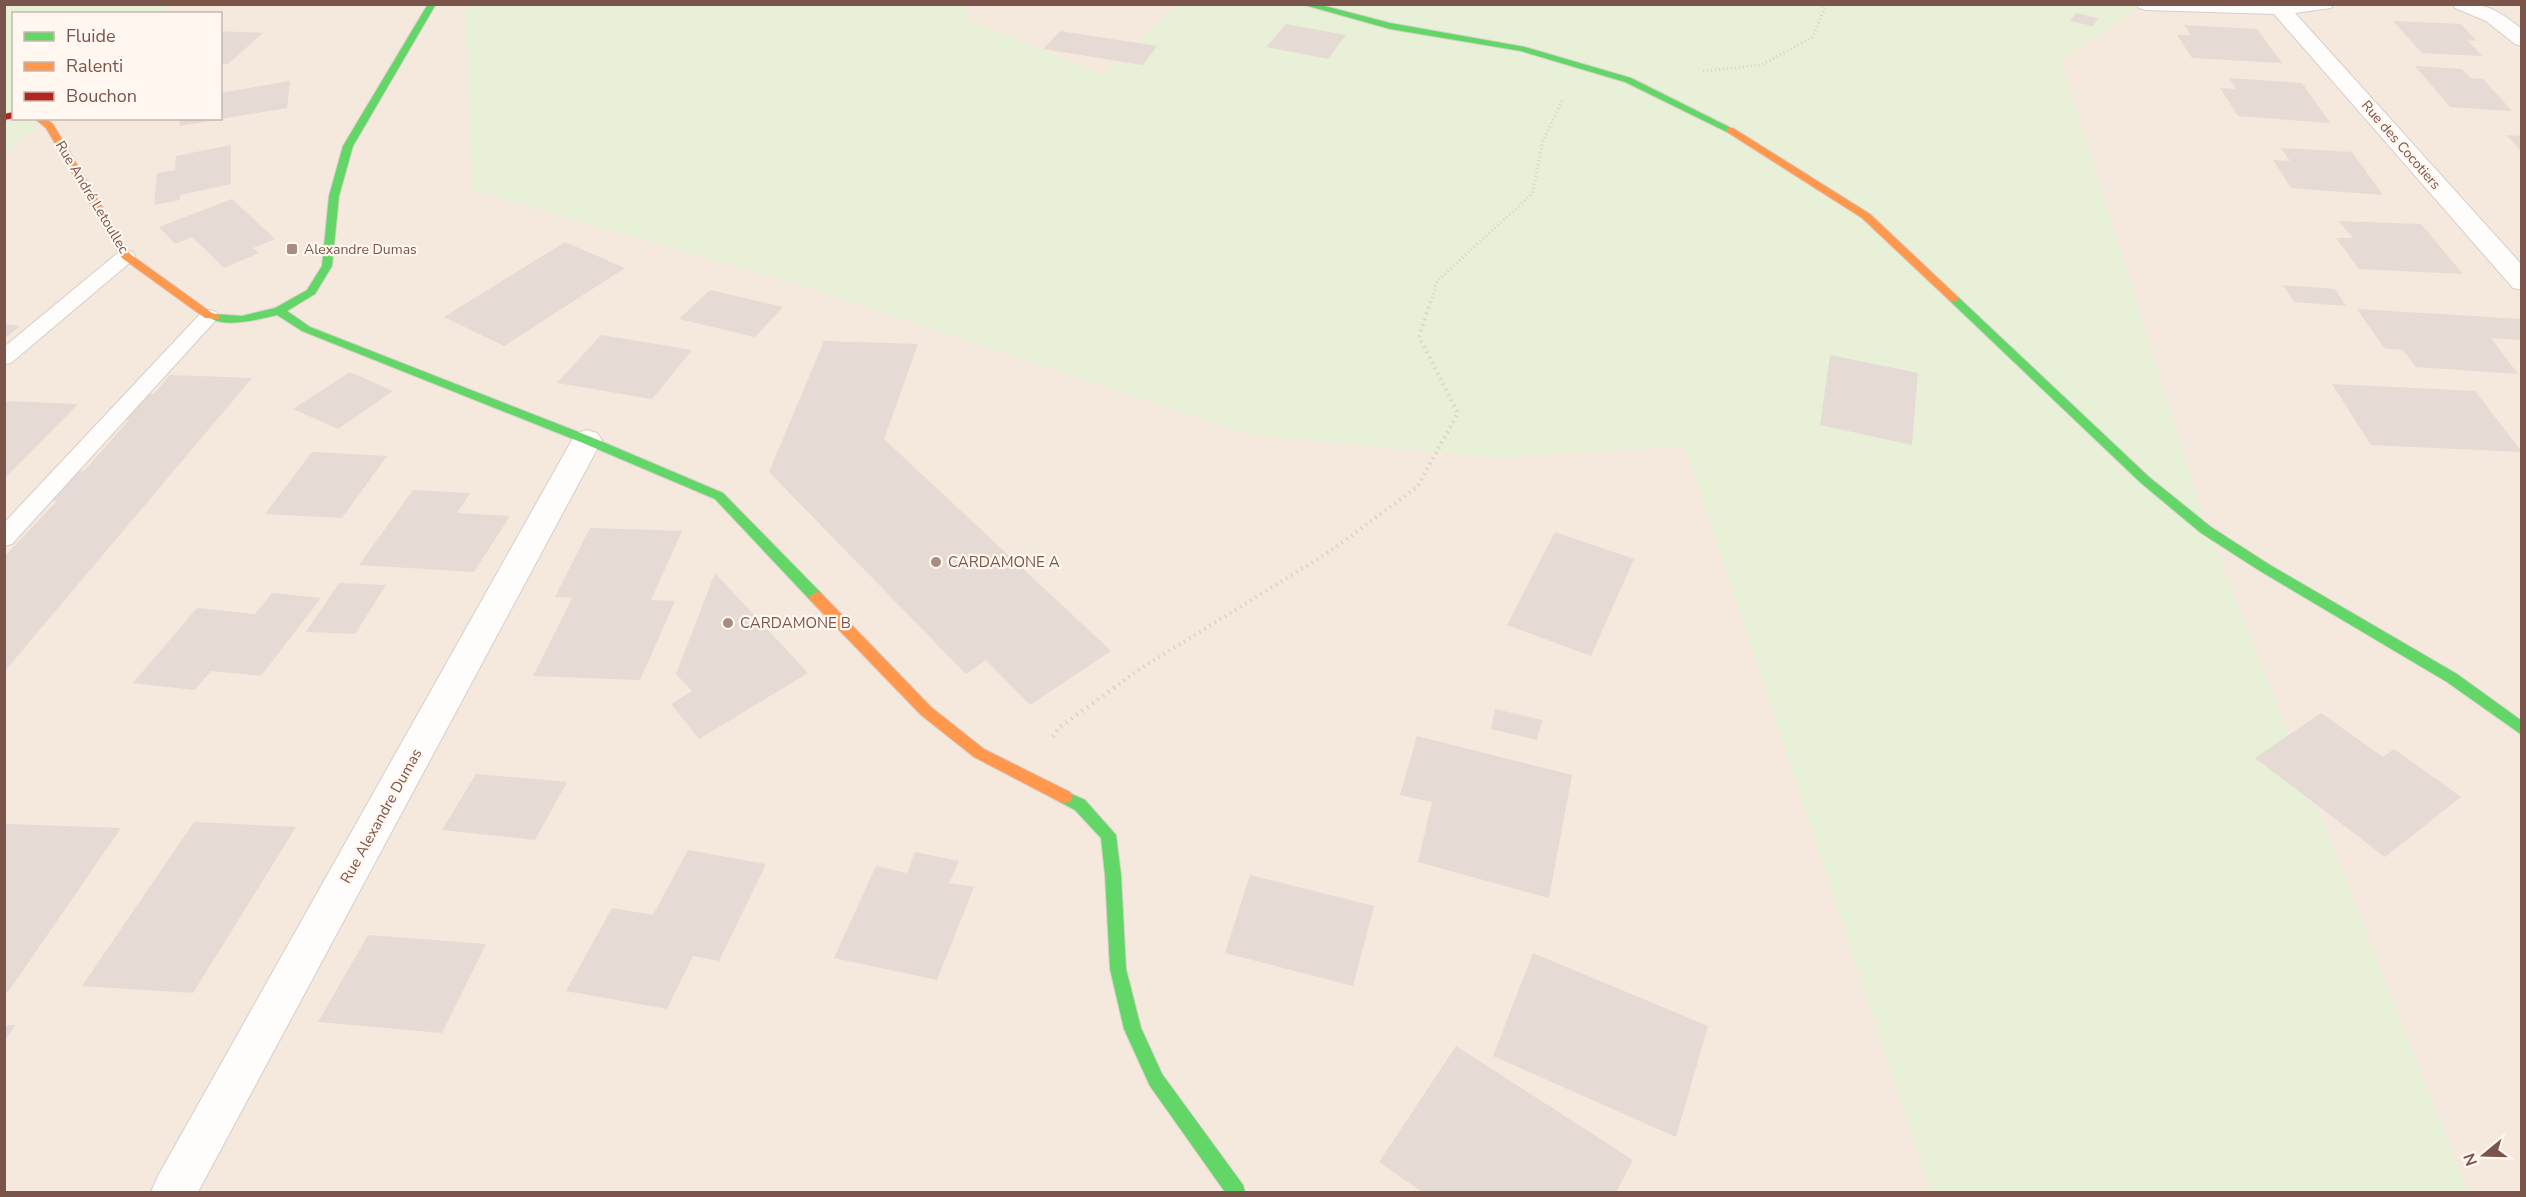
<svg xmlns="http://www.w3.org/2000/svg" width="2526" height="1197" font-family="'Nunito Sans',sans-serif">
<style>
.residential{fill:#f5e8dd}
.green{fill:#e8f0d7}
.building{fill:#e6dad4}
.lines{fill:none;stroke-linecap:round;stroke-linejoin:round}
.lane-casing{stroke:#d8ceca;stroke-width:2}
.street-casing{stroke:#d8ceca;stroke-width:2}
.fast-casing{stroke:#dad0cb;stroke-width:2}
.slow-casing{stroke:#dad0cb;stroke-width:2}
.jam-casing{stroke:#dad0cb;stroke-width:2}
.path-far2{stroke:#dcd1ce;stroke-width:3;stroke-dasharray:1 3;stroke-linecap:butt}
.path-far1{stroke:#dcd1ce;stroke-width:4;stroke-dasharray:1.5 4.5;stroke-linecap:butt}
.path{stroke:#dcd1ce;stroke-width:4.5;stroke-dasharray:1.5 5;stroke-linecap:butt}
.lane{fill:#fefdfc;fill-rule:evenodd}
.street{fill:#fefdfc;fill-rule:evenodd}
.fast{fill:#63d668;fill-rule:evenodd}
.slow{fill:#ff974d;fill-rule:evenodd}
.jam{fill:#b3261e;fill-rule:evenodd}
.poi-dot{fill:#a78c82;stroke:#fff7f0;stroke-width:2}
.labels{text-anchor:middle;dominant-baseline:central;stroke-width:4.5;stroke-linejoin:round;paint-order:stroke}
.far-street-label{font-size:14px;fill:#7b5549;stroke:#fff7f0}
.far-poi-label{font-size:14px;fill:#7b5549;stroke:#fff7f0;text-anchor:start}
.poi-label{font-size:15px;fill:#7b5549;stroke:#fff7f0;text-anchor:start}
.street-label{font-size:15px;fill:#7b5549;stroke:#fff7f0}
</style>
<rect width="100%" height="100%" fill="#f9f3ed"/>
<g class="residential">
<polygon points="172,5 472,5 465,12 472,190 804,286 1495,458 1685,446 1931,1192 5,1192 4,154 44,119 220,118 220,14 162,13"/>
<polygon points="965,5 1177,5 1102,74 967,19"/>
<polygon points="2144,5 2521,5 2521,1192 2468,1192 2203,515 2061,60"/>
</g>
<g class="green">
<polygon points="472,4 965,5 967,19 1102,74 1177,5 2144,5 2061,60 2203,515 2468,1192 1931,1192 1685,446 1495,458 1251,435 804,286 472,190 465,12"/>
<polygon points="5,5 172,5 162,13 14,14 14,118 44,119 5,154"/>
</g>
<g class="building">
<polygon points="2076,13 2098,18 2093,26 2070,21"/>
<polygon points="2393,21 2461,24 2477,41 2467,40 2482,56 2422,53"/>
<polygon points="1286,24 1346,35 1328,59 1266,47"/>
<polygon points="2184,25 2257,29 2282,63 2192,58 2177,35 2191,35"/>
<polygon points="220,31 263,33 228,64 220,64"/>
<polygon points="1060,31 1157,46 1143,65 1043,49"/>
<polygon points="2415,66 2462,69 2470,78 2483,79 2512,111 2450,107"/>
<polygon points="2229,78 2302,83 2330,123 2238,116 2220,88 2236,89"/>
<polygon points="290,81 287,108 220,119 220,93"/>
<polygon points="181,118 218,118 218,120 179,126"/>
<polygon points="2506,135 2522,136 2522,152"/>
<polygon points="231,145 231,184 180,195 180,200 154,205 157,173 175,170 176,156"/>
<polygon points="2281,148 2352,152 2383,195 2291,188 2273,160 2290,161"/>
<polygon points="232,199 275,239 253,248 259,253 224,268 192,237 175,244 159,227"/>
<polygon points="2339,221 2421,224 2463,274 2359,269 2336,238 2353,238"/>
<polygon points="565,242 625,268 504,346 444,317"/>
<polygon points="2283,285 2335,289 2346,306 2294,302"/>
<polygon points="710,290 783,307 755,337 679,319"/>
<polygon points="2357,309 2522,319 2522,340 2491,338 2518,374 2416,367 2403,350 2384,348"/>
<polygon points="4,324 20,326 4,339"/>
<polygon points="601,335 692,350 652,399 557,383"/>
<polygon points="824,341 918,344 884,439 1111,651 1030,705 986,660 966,674 769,472"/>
<polygon points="1830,355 1918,373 1912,445 1820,425"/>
<polygon points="350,372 393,391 338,429 293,409"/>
<polygon points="170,375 252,378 4,672 4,557 57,501 45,501 72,470 84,471 129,420 118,420 143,393 154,394"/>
<polygon points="2332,384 2475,391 2522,452 2371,445"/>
<polygon points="4,401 78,404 4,479"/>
<polygon points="312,452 387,456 342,518 265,514"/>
<polygon points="413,490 470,493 457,513 510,516 474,572 359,565"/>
<polygon points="590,528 682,531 651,600 675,601 640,680 533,676 572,598 555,597"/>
<polygon points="1555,532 1634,559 1591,656 1507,625"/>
<polygon points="715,573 808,673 699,739 671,704 692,691 676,674"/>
<polygon points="339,583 386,585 355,634 306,632"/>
<polygon points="272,593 321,598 261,676 211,671 195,690 133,683 197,608 255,614"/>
<polygon points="1495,709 1542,720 1537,740 1491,729"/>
<polygon points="2321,713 2383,757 2394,749 2461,797 2385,857 2255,758"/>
<polygon points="1417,736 1572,775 1549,898 1418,862 1432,802 1400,795"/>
<polygon points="476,774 567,782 535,840 442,830"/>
<polygon points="194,822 296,827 193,993 82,986"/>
<polygon points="7,824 121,828 8,992 4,992 4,828"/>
<polygon points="688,850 766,864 719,961 693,956 667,1009 566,991 612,908 653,915"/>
<polygon points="915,852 959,861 949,883 974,887 937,980 834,958 876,866 907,873"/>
<polygon points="1250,875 1374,906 1353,986 1225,953"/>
<polygon points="368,935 486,944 442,1033 318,1022"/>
<polygon points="1533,953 1708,1026 1676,1137 1493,1056"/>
<polygon points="4,1025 15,1025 4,1042"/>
<polygon points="1456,1046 1633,1160 1616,1192 1422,1192 1379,1162"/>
</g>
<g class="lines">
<g class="lane-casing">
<g id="lane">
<polygon points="126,250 133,252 135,256 133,260 11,363 4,364 4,347 119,252"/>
<polygon points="209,310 216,312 219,316 216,320 12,544 4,546 4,523 202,312"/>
</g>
</g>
<g class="street-casing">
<g id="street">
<polygon points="2136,4 2334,4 2331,8 2295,13 2522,265 2522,290 2513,288 2274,14 2146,10 2139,8"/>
<path d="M2452,4C2488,4 2493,7 2522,29V46L2515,44L2486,21L2455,8Z"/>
<polygon points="587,430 597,433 602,440 198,1192 151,1192 158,1176 572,440 577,433"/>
</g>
</g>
<g class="fast-casing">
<g id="fast">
<path d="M428,4H436L353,146L339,196L332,266L315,294L287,311L310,327L591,437L723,493L821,593L823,597L821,601H811L715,499L583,443L302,331L277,315C260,319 224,329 209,317L215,314L242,316L275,308L307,290L322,266L329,196L343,146Z"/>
<polygon points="1301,4 1317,4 1390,23 1525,47 1631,78 1735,130 1727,132 1625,82 1521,51 1390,29"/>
<polygon points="1954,296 1958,297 2149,477 2211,527 2270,565 2457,674 2522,721 2522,735 2447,682 2260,571 2201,533 2141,483 1950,301 1950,297"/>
<polygon points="1065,791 1085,800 1116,835 1121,875 1126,969 1141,1028 1162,1074 1243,1185 1245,1192 1225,1192 1150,1086 1124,1029 1110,969 1105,875 1101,838 1075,810 1060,802 1057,797 1060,792"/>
</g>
</g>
<g class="slow-casing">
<g id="slow">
<polygon points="34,118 45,118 53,124 130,254 212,313 219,315 219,319 205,318 122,258 46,128"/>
<polygon points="1727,128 1733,128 1870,214 1958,297 1958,301 1950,301 1862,218 1727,132"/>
<polygon points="816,592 821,593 931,707 984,749 1070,792 1073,797 1070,802 1065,803 1060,802 974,757 921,715 811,601 809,597"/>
</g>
</g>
<g class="jam-casing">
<polygon id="jam" points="14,112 14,118 4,120 4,114"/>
</g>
<g class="path-far2">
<polyline points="1703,71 1761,65 1813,37 1826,4"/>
<polyline points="1432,298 1437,281 1532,194 1543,141 1562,101"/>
</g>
<polyline class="path-far1" points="1114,688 1135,672 1329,552 1417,487 1458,413 1419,337 1432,297"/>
<polyline class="path" points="1053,737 1059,728 1116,686"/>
<use href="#lane" class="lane"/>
<use href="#street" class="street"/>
<use href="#fast" class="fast"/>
<use href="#slow" class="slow"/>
<use href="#jam" class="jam"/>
</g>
<g class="poi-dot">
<rect x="286" y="243" width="12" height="12" rx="3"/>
<circle cx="936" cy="562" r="6"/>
<circle cx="728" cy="623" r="6"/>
</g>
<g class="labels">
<g class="far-street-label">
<text transform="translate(2401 145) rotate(49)">Rue des Cocotiers</text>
<text transform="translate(92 197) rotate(59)">Rue André Letoullec</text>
</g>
<g class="far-poi-label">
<text x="304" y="249">Alexandre Dumas</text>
</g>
<g class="poi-label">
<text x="948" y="562">CARDAMONE A</text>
<text x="740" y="623">CARDAMONE B</text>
</g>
<g class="street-label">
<text transform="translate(381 816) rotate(-61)">Rue Alexandre Dumas</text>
</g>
</g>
<rect width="2526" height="1197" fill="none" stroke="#7b5549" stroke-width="12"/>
<rect x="12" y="12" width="210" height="108" fill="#fff7f0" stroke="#cab6ad" stroke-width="1.5"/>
<rect x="24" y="32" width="30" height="9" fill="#63d668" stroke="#cab6ad" stroke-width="1.5"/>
<text x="66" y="42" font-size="18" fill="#7b5549">Fluide</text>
<rect x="24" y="62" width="30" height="9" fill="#ff974d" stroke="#cab6ad" stroke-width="1.5"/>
<text x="66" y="72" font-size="18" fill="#7b5549">Ralenti</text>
<rect x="24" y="92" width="30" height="9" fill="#b3261e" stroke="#cab6ad" stroke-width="1.5"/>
<text x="66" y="102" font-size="18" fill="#7b5549">Bouchon</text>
<g transform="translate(2484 1155) rotate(251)" stroke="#fff7f0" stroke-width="4.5" paint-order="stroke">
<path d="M0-4.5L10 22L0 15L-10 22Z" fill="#7b5549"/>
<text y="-9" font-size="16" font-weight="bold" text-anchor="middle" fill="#7b5549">N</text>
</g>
</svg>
